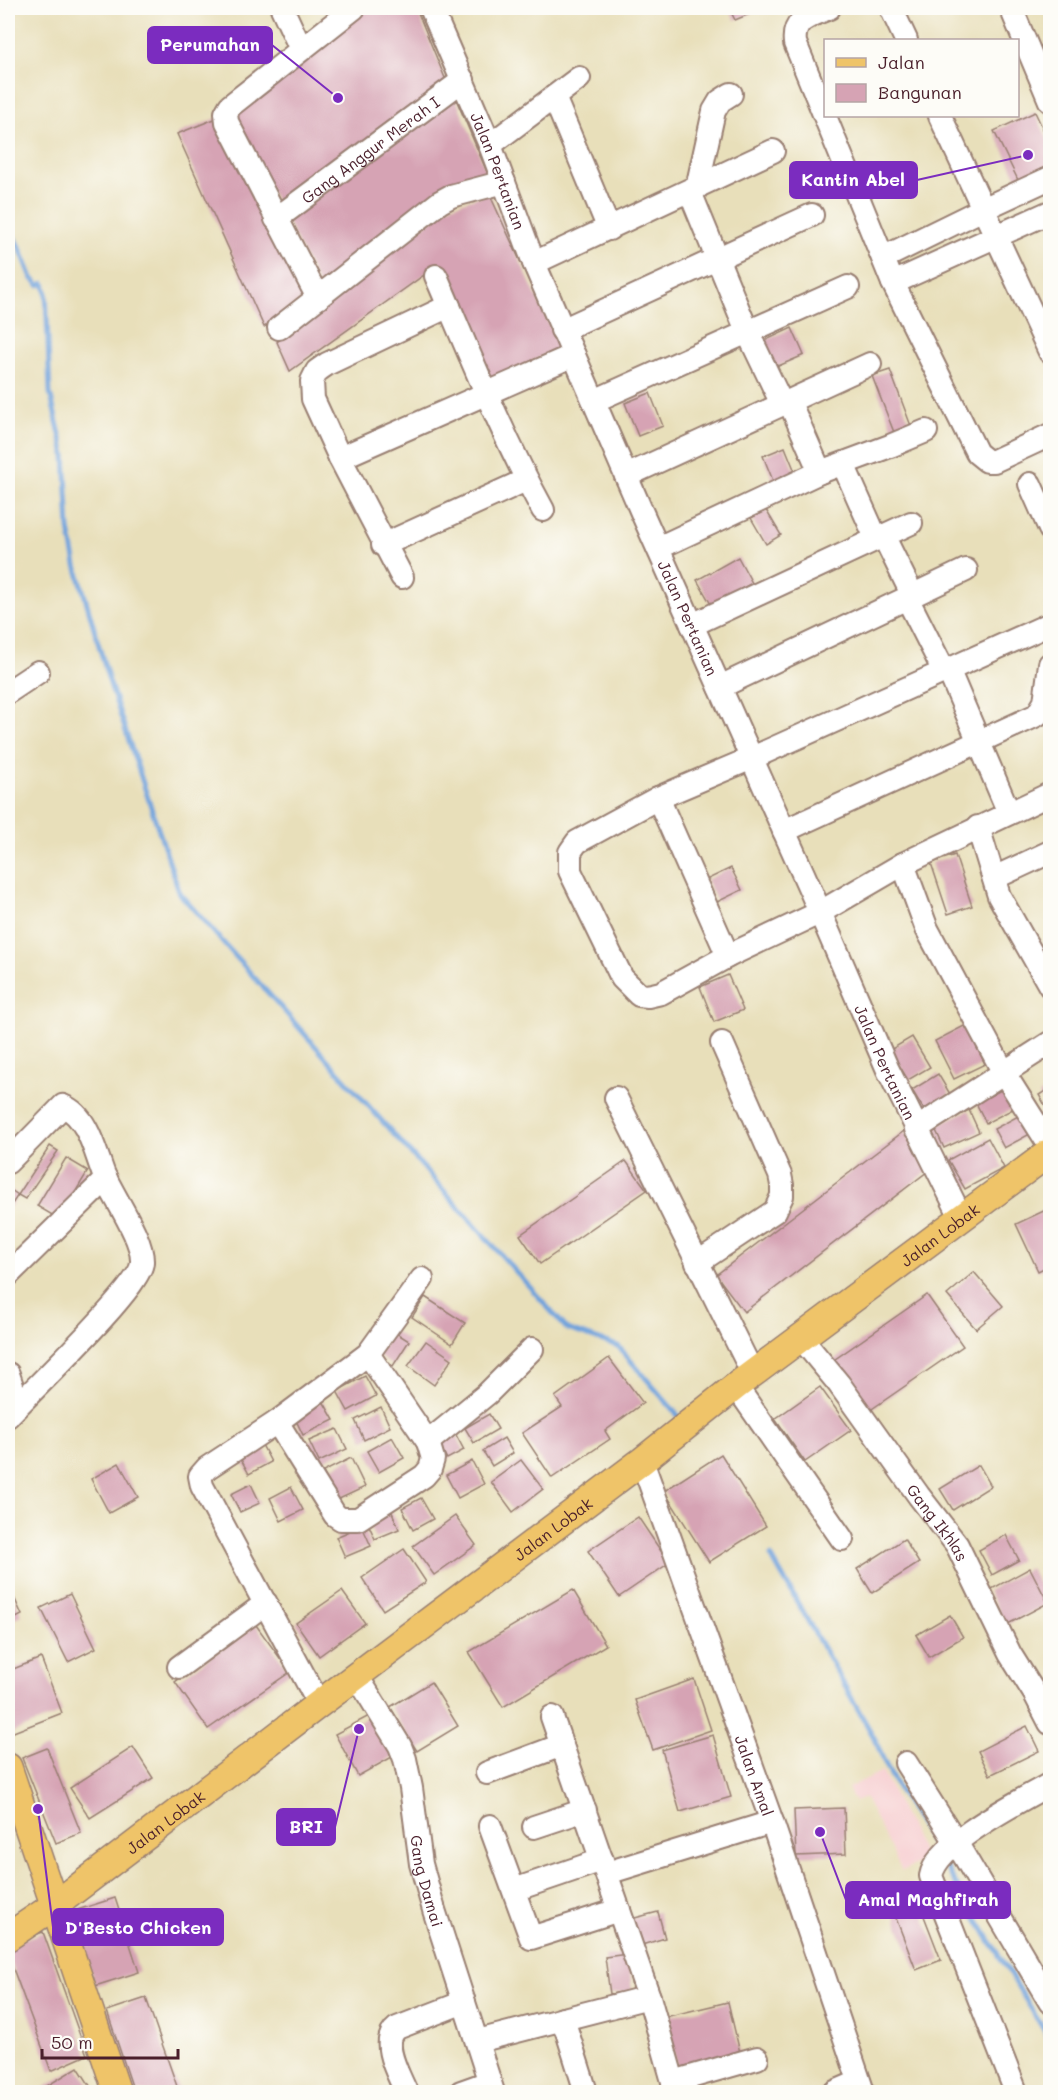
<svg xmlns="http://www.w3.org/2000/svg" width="1058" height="2100" font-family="Mali,sans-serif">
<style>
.built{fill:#f7cfd2}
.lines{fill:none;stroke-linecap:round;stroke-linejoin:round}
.stream{stroke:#70a2db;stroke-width:5}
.building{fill:#d6a3b4}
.minor-casing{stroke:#997f72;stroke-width:26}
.major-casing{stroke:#997f72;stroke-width:30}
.minor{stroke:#fff;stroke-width:22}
.major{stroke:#efc469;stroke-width:27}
.labels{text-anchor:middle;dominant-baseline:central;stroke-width:4.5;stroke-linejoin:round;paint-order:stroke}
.street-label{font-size:16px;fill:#4a1f2b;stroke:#fdfcf7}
.leader{fill:none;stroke:#7b2cbf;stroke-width:2}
.callout-dot{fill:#7b2cbf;stroke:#fdfcf7;stroke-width:2}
.callout{fill:#7b2cbf;stroke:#7b2cbf;stroke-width:2}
.callout-label{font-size:18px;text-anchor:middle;font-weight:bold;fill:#fff}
</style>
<rect width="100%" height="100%" fill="#fdfcf7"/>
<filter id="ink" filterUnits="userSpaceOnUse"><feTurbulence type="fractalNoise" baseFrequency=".0167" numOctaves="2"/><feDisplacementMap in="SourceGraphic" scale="12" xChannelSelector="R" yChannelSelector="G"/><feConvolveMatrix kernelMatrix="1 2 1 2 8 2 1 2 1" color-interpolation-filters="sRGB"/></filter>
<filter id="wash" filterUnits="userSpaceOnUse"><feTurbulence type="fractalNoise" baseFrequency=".008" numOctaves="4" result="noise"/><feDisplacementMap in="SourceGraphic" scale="24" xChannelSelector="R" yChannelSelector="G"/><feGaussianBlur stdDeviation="1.35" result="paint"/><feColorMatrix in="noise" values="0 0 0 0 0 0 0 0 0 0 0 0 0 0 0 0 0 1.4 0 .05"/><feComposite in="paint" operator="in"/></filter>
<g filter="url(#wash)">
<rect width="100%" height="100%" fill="#e8dfba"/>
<polygon class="built" points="882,1771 926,1859 902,1871 865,1798 855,1802 848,1788"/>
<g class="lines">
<g class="stream">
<polyline points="8,227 20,248 32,278 39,285 44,283 46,291 50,393 65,455 69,529 76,565 109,681 180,894 567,1329 618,1346 681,1419"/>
<path d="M771,1556L876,1741C890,1783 917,1816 938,1854"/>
<polyline points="944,1864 1050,2040"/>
</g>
</g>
<g id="blocks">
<g class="building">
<polygon points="360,8 416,8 447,83 280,208 231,114"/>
<polygon points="729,8 764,8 735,20"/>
<polygon points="453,92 489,177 321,290 286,219"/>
<polygon points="1035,112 1050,144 1050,166 1019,182 994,131"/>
<polygon points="217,118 307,296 264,327 177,134"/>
<polygon points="489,193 560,348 492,382 438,265 290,371 277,342 448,207"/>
<polygon points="792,328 804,355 776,367 764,341"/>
<polygon points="890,370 914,434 897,440 872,376"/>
<polygon points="650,393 663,426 638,436 625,403"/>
<polygon points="785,447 796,474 774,483 763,456"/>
<polygon points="766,510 781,535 766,544 751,518"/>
<polygon points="738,557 752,583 712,606 697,580"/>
<polygon points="955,855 972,906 948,914 931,863"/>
<polygon points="731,868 742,890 717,902 706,880"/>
<polygon points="728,975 743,1010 714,1022 700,987"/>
<polygon points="966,1025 985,1064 954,1079 935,1041"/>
<polygon points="912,1037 930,1067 908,1080 890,1050"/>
<polygon points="938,1074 950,1094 924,1110 912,1090"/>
<polygon points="1007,1087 1017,1107 986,1123 976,1103"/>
<polygon points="1050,1088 1050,1114 1039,1095"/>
<polygon points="969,1110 979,1132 944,1148 934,1126"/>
<polygon points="1020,1115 1030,1134 1004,1148 994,1129"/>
<polygon points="904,1131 932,1168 744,1312 716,1275"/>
<polygon points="988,1138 1004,1168 965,1189 948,1160"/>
<polygon points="50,1146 58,1151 25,1199 18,1195"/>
<polygon points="66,1158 88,1171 59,1219 37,1206"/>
<polygon points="626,1161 647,1190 540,1264 520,1235"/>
<polygon points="8,1188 18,1195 8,1210"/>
<polygon points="1050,1208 1050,1265 1038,1271 1016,1224"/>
<polygon points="974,1272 1003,1306 976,1329 947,1295"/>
<polygon points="927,1295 963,1346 866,1413 831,1362"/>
<polygon points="425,1297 465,1323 452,1344 412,1317"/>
<polygon points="393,1331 409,1341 393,1366 377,1355"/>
<polygon points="426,1341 452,1359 434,1385 408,1366"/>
<polygon points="609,1358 643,1403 605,1431 610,1439 552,1478 522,1433 562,1407 555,1397"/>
<polygon points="365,1376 376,1396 348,1411 337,1391"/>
<polygon points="820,1387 851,1430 805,1462 775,1419"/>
<polygon points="323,1401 334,1420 303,1435 294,1416"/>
<polygon points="381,1407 390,1427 364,1440 355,1420"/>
<polygon points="489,1414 498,1429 474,1443 465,1428"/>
<polygon points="337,1429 347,1449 319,1462 309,1441"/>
<polygon points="455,1433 464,1450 447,1459 438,1442"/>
<polygon points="392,1437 404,1458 379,1472 367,1451"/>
<polygon points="504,1438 513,1453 492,1466 483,1451"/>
<polygon points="260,1441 271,1462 249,1474 238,1454"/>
<polygon points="721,1454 766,1526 709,1562 664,1491"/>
<polygon points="351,1458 365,1487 337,1500 323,1472"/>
<polygon points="521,1460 543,1489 513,1512 491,1482"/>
<polygon points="472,1461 484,1484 458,1498 446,1475"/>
<polygon points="119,1463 138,1497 109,1513 91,1479"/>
<polygon points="979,1465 991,1486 953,1510 940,1489"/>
<polygon points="251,1484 260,1503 240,1512 231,1494"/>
<polygon points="291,1487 303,1510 281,1521 270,1498"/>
<polygon points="421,1498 433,1519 413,1530 402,1508"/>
<polygon points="392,1512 399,1529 375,1539 368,1523"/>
<polygon points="455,1516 476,1545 434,1575 413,1546"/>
<polygon points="638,1517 669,1563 619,1597 588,1551"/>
<polygon points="362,1526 371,1546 345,1557 336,1537"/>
<polygon points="1006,1535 1019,1560 992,1575 979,1550"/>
<polygon points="904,1539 919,1563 872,1593 857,1569"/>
<polygon points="404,1549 426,1582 383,1610 362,1578"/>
<polygon points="1030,1568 1048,1603 1006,1625 988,1591"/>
<polygon points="8,1584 22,1615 8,1622"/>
<polygon points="573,1590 606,1645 503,1707 469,1652"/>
<polygon points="342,1591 365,1623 319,1656 296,1623"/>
<polygon points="70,1594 96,1648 68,1662 41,1608"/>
<polygon points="950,1615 963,1637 929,1657 916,1635"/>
<polygon points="256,1625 290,1672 208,1729 175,1682"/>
<polygon points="41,1658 62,1713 11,1733 8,1724 8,1671"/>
<polygon points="694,1679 711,1730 653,1750 635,1700"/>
<polygon points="431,1682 458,1726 417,1751 390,1707"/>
<polygon points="371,1715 394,1756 358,1776 335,1734"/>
<polygon points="1027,1726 1039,1751 990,1775 978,1751"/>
<polygon points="713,1735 731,1797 680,1812 662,1750"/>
<polygon points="133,1747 153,1778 90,1818 70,1788"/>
<polygon points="47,1748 81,1833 56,1843 22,1758"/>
<polygon points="844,1808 846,1854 796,1856 794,1810"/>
<polygon points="912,1885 941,1960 916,1970 887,1895"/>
<polygon points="115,1898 139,1972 95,1986 71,1912"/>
<polygon points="658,1912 665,1938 635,1947 627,1920"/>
<polygon points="43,1932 87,2055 51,2071 8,1955 8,1945"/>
<polygon points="628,1954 632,1991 610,1994 605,1957"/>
<polygon points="146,1998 179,2092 134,2092 107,2011"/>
<polygon points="728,2002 742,2061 679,2076 665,2017"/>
<polygon points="78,2067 94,2092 37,2092"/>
</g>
</g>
</g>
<g filter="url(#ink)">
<use href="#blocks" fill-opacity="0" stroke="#997f72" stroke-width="1.5"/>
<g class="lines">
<g class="minor-casing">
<g id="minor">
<polyline points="282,8 301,49"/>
<path id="s1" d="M431,8L490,145L534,263L643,515L810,889L888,1070L962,1219"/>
<path d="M829,8C811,16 792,19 795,43L893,283L977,453L987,461H994L1050,435"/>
<polyline points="891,8 906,40"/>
<polyline points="1011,8 1050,101"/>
<polyline points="554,97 609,229"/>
<polyline points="940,116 1050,352"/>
<polyline points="490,145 579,78"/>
<polyline points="697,188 714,111 720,101 731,94"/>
<polyline points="690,192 747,331 782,404"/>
<path id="s2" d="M276,219L463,80"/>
<polyline points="883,258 983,209 1050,178"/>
<polyline points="534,263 773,151"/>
<path d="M436,276C470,355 502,435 543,510"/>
<polyline points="893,283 1050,212"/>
<polyline points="318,298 227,122 226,113 230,106 354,8"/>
<polyline points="279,328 440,202 451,196 504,182"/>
<polyline points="562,330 812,215"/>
<polyline points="594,401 848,287"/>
<polyline points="789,401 820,472"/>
<polyline points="340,458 574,355"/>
<polyline points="843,464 876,538"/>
<polyline points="626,476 870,364"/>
<polyline points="1030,484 1050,529"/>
<polyline points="883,535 912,594"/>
<polyline points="383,545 526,480"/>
<polyline points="658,548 820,472 890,446 926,431"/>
<polyline points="402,577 340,458 313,399 312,381 317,371 327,364 449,306"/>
<polyline points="907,598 944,671"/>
<polyline points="1050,624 752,758 658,798 577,842 570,852 570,871 622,978 639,995 648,996 661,993 728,956 819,913 903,864 1050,794"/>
<polyline points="692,625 911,523"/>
<polyline points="948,669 1009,813"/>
<polyline points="720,687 966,570"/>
<polyline points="8,692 38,672"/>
<polyline points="658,798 728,956"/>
<polyline points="978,827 999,896 1050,986"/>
<polyline points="784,831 1037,715 1045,702 1050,664"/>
<polyline points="903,864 927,929 1004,1073 1050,1146"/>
<polyline points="994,878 1050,852"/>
<polyline points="616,1098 753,1374"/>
<polyline points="916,1129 1050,1043"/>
<path d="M8,1162L63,1106C88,1116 95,1152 104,1175C114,1198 143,1238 142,1262C142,1286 30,1392 8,1416"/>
<polyline points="697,1263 775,1211 782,1196 782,1185 780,1175 722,1043"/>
<polyline points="8,1275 106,1179"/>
<path id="s3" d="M801,1338L839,1384L919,1496L957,1545L1010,1654L1035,1694L1050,1723"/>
<polyline points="8,1374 18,1404"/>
<polyline points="736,1386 842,1539"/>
<polyline points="277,1422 335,1515 341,1519 358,1519 424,1476 430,1469 433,1459 428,1442 368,1354"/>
<polyline points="428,1442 487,1394 532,1349"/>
<path id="s4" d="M642,1461L772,1822L863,2092"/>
<polyline points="179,1667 266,1603"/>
<path id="s5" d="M357,1676L400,1746L405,1759L411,1788L421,1864L434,1910L493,2092"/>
<polyline points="319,1704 202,1486 200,1476 207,1468 277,1422 368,1354 422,1279"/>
<polyline points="552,1717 649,1997 676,2092"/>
<polyline points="906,1763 956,1842 1050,2002"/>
<polyline points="487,1773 562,1745"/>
<polyline points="490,1826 531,1938 619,1910"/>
<polyline points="534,1827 585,1810"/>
<polyline points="607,1873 772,1822"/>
<polyline points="514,1890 602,1860"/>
<polyline points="563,2019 586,2092"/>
<polyline points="478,2041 649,1997"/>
<polyline points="673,2082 757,2058"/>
<path d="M406,2092C399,2075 379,2042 397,2028L464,2002"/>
<polyline points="461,2092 489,2082"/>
<polyline points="835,2092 858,2082"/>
<path d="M1016,2092L931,1876C937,1842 1021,1801 1050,1784"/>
</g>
</g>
<g class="major-casing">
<g id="major">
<polyline points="8,1767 117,2092"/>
<path id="s6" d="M8,1937L55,1905L183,1808L319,1704L642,1461L736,1386L1050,1152"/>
</g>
</g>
<use href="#minor" class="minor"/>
<use href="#major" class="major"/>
</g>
</g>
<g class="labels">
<g class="street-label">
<text stroke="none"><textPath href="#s2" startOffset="117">Gang Anggur Merah I</textPath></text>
<text stroke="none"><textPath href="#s1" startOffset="176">Jalan Pertanian</textPath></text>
<text stroke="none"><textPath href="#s1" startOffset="662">Jalan Pertanian</textPath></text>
<text stroke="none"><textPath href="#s1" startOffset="1148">Jalan Pertanian</textPath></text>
<text stroke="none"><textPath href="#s6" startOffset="1167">Jalan Lobak</textPath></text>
<text stroke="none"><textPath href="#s3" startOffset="230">Gang Ikhlas</textPath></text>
<text stroke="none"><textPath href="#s6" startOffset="681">Jalan Lobak</textPath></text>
<text stroke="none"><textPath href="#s4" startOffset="334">Jalan Amal</textPath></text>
<text stroke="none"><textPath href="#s6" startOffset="195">Jalan Lobak</textPath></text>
<text stroke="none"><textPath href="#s5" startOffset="220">Gang Damai</textPath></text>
</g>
</g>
<path class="leader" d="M338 98L272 45M1028 155L917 180M359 1729L335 1827M820 1832L846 1900M38 1809L53 1927"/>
<g class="callout-dot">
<circle cx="338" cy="98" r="6"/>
<circle cx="1028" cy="155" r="6"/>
<circle cx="359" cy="1729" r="6"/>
<circle cx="820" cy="1832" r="6"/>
<circle cx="38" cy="1809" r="6"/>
</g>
<g class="callout">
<rect x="148" y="27" width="124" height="36" rx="6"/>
<rect x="790" y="162" width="127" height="36" rx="6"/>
<rect x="277" y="1809" width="58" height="36" rx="6"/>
<rect x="846" y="1882" width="164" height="36" rx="6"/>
<rect x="53" y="1909" width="170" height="36" rx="6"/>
</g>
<g class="callout-label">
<text x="210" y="51">Perumahan</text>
<text x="853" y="186">Kantin Abel</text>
<text x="306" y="1833">BRI</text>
<text x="928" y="1906">Amal Maghfirah</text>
<text x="138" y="1934">D'Besto Chicken</text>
</g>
<rect width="1058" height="2100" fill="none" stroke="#fdfcf7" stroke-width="30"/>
<rect x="824" y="39" width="195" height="78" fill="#fdfcf7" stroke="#b5a4a5" stroke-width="1.5"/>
<rect x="836" y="58" width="30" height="9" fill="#efc469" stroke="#b5a4a5" stroke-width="1.5"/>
<text x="878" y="69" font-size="18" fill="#4a1f2b">Jalan</text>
<rect x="836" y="84" width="30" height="18" fill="#d6a3b4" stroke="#b5a4a5" stroke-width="1.5"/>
<text x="878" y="99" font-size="18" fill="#4a1f2b">Bangunan</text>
<path d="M42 2049v9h136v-9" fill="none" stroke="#4a1f2b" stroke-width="3"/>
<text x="51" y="2049" font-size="18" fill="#4a1f2b" stroke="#fdfcf7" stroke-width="4.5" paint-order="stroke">50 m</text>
</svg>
